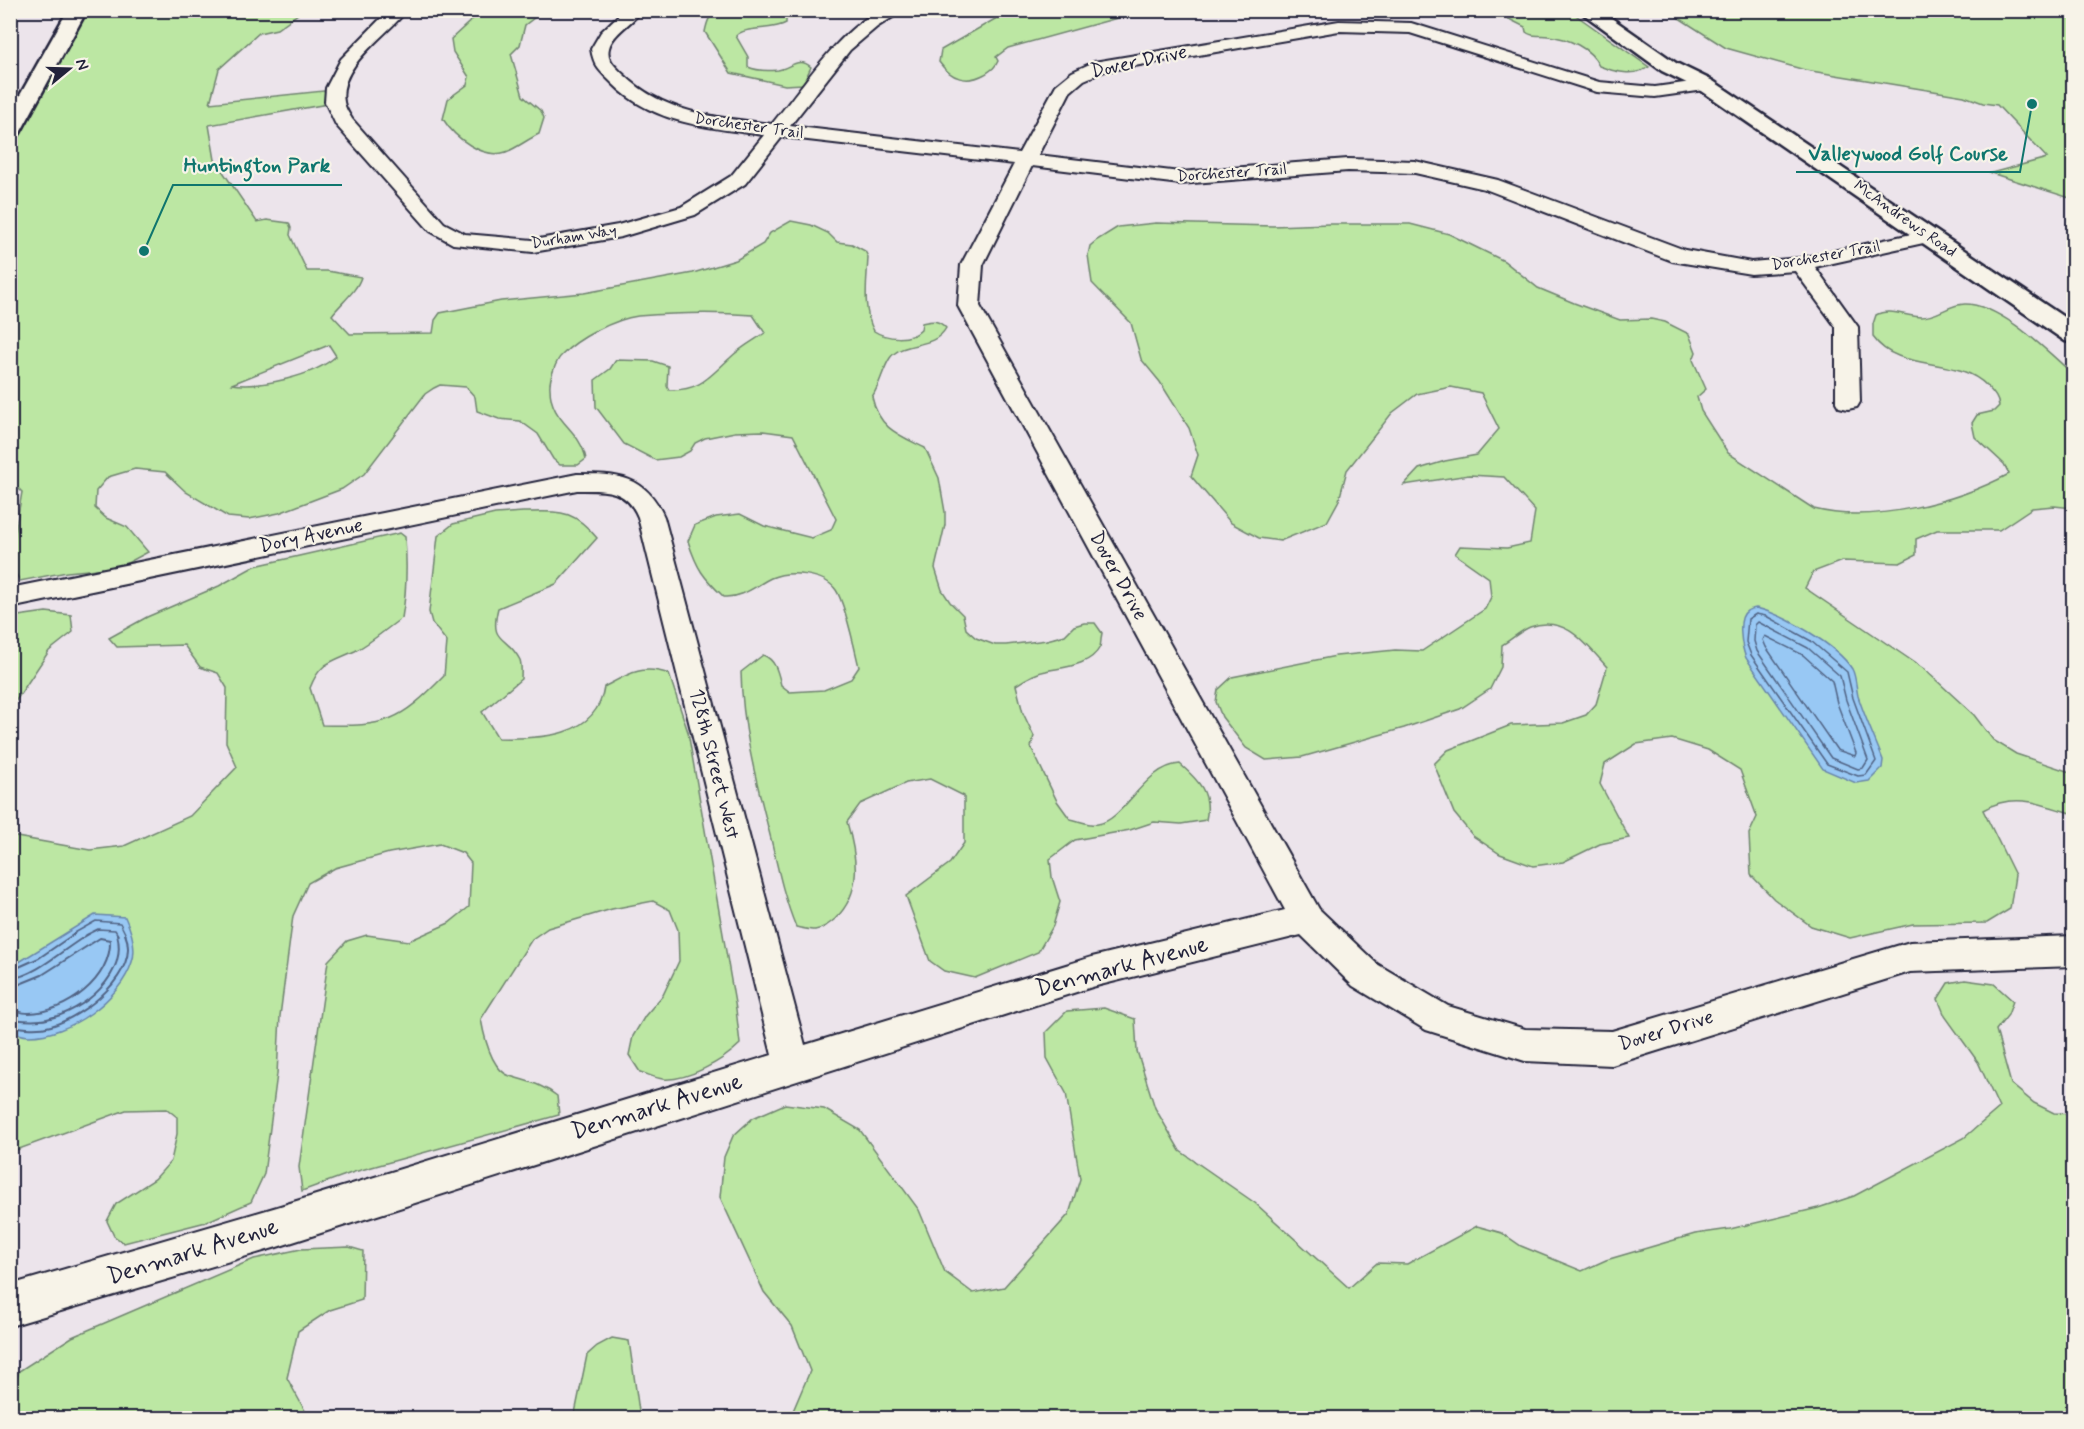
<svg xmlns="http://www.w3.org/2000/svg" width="2084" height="1429" font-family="Mynerve,sans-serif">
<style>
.green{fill:#bce7a3;stroke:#6f846f;stroke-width:1.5;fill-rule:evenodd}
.water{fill:#98c8f4;stroke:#6986aa;stroke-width:1.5}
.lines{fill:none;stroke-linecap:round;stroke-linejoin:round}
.shore-far1{stroke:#516485;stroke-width:1.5}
.shore{stroke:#516485;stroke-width:2}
.street-casing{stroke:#22223b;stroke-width:4}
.secondary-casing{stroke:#22223b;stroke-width:5}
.street{fill:#f7f3e8;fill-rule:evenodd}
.secondary{fill:#f7f3e8;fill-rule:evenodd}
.labels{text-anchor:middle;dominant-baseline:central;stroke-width:4.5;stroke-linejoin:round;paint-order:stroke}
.far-street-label{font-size:16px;fill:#22223b;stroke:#f7f3e8}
.street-label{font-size:20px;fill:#22223b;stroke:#f7f3e8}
.near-street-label{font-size:24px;fill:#22223b;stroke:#f7f3e8}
.leader{fill:none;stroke:#0f766e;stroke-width:2}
.callout-dot{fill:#0f766e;stroke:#f7f3e8;stroke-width:2}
.callout-label{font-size:21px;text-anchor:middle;font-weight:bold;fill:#0f766e;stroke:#f7f3e8;stroke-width:4.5;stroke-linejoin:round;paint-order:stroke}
</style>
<rect width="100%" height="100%" fill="#ece4eb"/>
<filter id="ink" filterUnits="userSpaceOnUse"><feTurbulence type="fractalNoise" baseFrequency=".0167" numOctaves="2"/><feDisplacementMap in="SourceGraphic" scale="12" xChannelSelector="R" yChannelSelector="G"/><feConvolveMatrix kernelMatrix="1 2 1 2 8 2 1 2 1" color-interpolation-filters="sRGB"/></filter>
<g filter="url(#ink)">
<g class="green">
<path d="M492,10L543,11L525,25L520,45L511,54L523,96L541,111L544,118L539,134C528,139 517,148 506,152C483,160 454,137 443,119L448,99L467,85L469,77L453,52L451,39L476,16Z"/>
<path d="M75,11H302L277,29L259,33L219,69L210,103L333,90V103L209,125L215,160L257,222L267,220L289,223L291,228L290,235L307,271H327L361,277C357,291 341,303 332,315L350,334L433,333L435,320L440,313L501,301L584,293L693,273L736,260L763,244L770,233L791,221L811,225L828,233L837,242L852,244L865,251L868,257C867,282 862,309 874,331C886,339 911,341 921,330L922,323C932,321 938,319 946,328C934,350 903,340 890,358C883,368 880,385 872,397C879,429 899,435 925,448L939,478L945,512V525L935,568L942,590L950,602L963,615L966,629L976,638L995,645H1006L1047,640L1065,635L1074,626L1084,623H1095L1102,633C1101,637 1101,643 1100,647C1090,666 1064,667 1046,671C1034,673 1026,679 1016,685L1023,713L1034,736L1031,747L1057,801L1070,819C1078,820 1090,826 1098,824C1125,820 1144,766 1180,764C1198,780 1212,793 1206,820L1181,824L1154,822L1130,830L1075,840L1050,859L1052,877L1060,902L1053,926L1038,952L975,978L944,971L930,961L906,896L950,863L964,843V796L930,779L906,783L860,804L847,822C857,857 863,892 835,919C829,924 823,929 815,930C809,930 801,928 796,927C784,898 778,869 771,839C757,784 742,729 741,672L763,655C776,660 778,673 781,685L790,692L824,690L851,679L859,667C855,650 845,603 836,590C824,573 789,570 771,578C755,586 743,598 724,597C703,577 697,569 688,541L695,525L716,517L740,514L764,526L812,538L831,530L836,519L793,435L763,431L735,432L705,438L695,443L690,451L679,457L655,460L624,444L596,407L595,380L610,369L616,360L653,361L668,366L667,386L669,390C700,391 709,377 730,358C740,348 753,341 765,333L753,315C716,312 675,313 638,316C615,319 578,338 562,355C556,360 549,380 550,388C550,422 580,428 586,459L578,465H560L553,459L538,434L520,421L499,419L477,411L475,397L466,387L440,385L434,388L425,394L364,474L342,489L279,513L249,519L228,517L186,492L165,472L135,469L108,477L96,491L95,508L106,518L127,527L148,552L120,567L67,572L20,581L13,569V545L22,492L15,485H11V128ZM329,345L336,356C315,376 260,388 232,384Z"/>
<path d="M719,11H777L786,15V23C772,31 744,26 736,36L748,57V67C757,71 768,71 778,70C790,68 799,56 811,67L803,84L785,85L731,73L705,32C707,22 709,14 719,11Z"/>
<path d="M1047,11H1190L1168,17H1121L1008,48L996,57L998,61C995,68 991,70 985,74C967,84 951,79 939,62L941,50L995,19Z"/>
<path d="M1493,11H1570L1649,67C1634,77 1615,72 1599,66C1591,48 1568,38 1548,36C1540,34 1533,38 1526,32L1525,27Z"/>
<polygon points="1668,11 2073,11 2073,199 1991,173 2047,158 1997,105 1983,103 1964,96 1805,70 1726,48"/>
<path d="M1156,223L1273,226L1329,224H1410L1449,234L1504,261L1538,288L1574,303L1620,320L1651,319L1665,322L1689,334L1696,352L1693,360L1706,389L1697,397L1701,411L1728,453L1814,509C1872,524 1957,502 2009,474L2004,464L1975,437L1972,423L1977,415L1994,411L1999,406C1998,397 1993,393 1987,386C1956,354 1899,374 1873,337V324L1876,315C1889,307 1907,317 1921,317C1938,317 1949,304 1965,304C2001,304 2048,352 2073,374V508L2054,506L2032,508L1999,530H1937L1916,539V555L1900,563L1842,561L1813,572L1805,588L1924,669L1974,715L1993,740L2016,754L2073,773V814C2042,804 2014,792 1983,810L2015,875L2010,909L1987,923L1913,924L1850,938L1811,926L1774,899L1751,875L1749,834L1757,817L1740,770L1708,750L1672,739L1636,744L1605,764L1600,784L1629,838L1600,844L1563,862L1533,866L1500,854L1473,836L1454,813L1434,764L1448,750L1511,725L1563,723L1586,715L1596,704L1607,667C1586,644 1565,614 1530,627C1520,631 1511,640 1502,645L1501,667L1490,689L1460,709L1404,728L1302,757L1266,760L1246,748L1222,717L1216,702L1218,690L1232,677L1336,656L1395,650L1422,651L1485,609L1491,597L1489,578L1455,554L1460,546L1507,548L1530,543L1535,511L1504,477L1469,475L1404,485L1419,469L1445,461L1477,455L1499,429L1481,393L1451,387L1417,394L1392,413L1347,470L1339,500L1327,522L1280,541L1259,538L1231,523L1191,476L1198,455L1189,428L1160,382L1141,359L1131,323L1092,283L1088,255L1090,246L1097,240L1118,227Z"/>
<path d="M523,512C560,512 572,508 597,538L556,584L498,608C489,645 507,634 520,660C522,666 521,674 521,679L482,712L498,738C539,739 597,738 604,687C628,674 642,664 669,674L688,732L736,1009L740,1044C723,1061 687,1081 663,1079C655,1078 647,1074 640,1072L629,1055L633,1036L645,1016L663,995L679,961L678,930L670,910L653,901L612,909L548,928L532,939L481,1019C484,1036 491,1070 510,1076C528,1082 542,1084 557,1096L559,1115L354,1172L302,1191L299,1167L328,961L347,941L367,935L409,941L449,923L469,907L471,863L463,853L440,844L389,853L335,868L308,883L293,916L280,1016L277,1074L264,1174L251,1202L206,1222L124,1243L114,1236L107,1221L116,1204L155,1179L171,1161L177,1134V1117L167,1109L126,1110L11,1152V836L90,850L124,846L190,816L237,767L226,742L227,688L218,673L200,667L184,645L117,647L109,638L147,617L219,586L255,566L400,533L405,537C407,564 407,590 402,618C387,628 371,643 355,651C331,662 320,662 310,688L322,725C386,727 399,722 444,676L447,642L432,623L429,612L438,536L453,524L495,514Z"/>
<polygon points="46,612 71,615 73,632 49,651 11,708 11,617"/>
<polygon points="1965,980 1994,984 2013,1001 2008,1015 1996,1030 2011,1084 2034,1103 2054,1113 2073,1114 2073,1418 790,1418 810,1371 792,1326 764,1292 720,1197 724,1157 733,1136 753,1118 785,1104 824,1109 860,1130 919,1210 945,1272 973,1293 1004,1287 1069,1214 1080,1179 1066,1093 1047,1058 1046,1032 1067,1011 1104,1008 1135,1019 1137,1051 1155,1108 1180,1151 1255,1203 1349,1288 1377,1263 1407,1264 1477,1226 1502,1233 1521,1246 1582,1271 1606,1260 1695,1234 1730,1229 1818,1208 1854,1196 1964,1138 1999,1108 1978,1062 1945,1016 1938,999 1948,983"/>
<polygon points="349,1247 363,1251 362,1300 330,1310 298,1331 287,1378 309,1418 11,1418 11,1399 19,1371 72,1337 254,1259 301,1249"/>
<polygon points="612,1338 629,1341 640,1418 574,1418 587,1355 597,1346"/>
</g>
<g class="water">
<path d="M1756,608C1783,614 1837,645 1852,669C1856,676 1856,688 1858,696C1865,718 1875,739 1883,760L1882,768L1869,781L1856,783L1823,769L1746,658C1742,648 1736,618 1747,611C1747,610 1756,608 1756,608Z"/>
<path d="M95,915L125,917C131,930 137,948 132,962C120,1000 69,1036 29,1036C23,1036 16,1033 11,1032V967Z"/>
</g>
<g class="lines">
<g class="shore-far1">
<polygon points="1756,614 1766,616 1811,641 1847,672 1853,698 1876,761 1866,775 1858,776 1827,764 1751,655 1746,642 1748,619"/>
<polygon points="1758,622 1808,648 1840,676 1846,700 1868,760 1863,768 1858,769 1831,758 1757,651 1754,641 1755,625"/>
<polygon points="1765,636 1803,655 1832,681 1837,703 1856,753 1855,756 1837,750 1766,647 1763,640"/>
<polyline points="71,935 96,921 120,923 126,935"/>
<polyline points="86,935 98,929 115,930 118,935"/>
</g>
<g class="shore">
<polyline points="10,971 39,958 74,934"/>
<path d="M10,979C38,975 64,948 89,934"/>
<path d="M10,988L42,975L100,938L110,940C112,978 66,1013 29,1013C23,1013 16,1011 10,1010"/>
<path d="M10,1019C22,1020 35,1022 47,1019C84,1011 128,975 117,934"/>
<path d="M10,1026C24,1028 38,1030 51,1026C83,1017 142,972 125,934"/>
</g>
<g class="street-casing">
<path id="street" d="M389,10H407C388,35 337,66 344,102C345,108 349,114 352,119L444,223L465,234L533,240L618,225L681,207L731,176L764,135C711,128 652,124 612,83C600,71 594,67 591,49L601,32L624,10H642C633,23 613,33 609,48C606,60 616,67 624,75C664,114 719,118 772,124C798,93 843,24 881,11C888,9 897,10 904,10L877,27L850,50L790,126L1019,153L1056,85L1072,72L1094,62L1339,21L1411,23L1599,82L1655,87L1706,80L1712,81L1715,85L1712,89L1655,97L1597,92L1410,33L1339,31L1105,71L1084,80L1070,92L1038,155L1180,172L1348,159L1415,161L1498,180L1685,250L1751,262L1801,258L1930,230L1937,232L1941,236L1937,240L1815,267L1858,327L1860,402L1857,407L1848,409L1839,407L1836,402V327L1795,271L1751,274L1672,261L1485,189L1415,173L1348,171L1180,184L1032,166L983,265L980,306L1319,909L1377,964L1448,1006L1525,1029L1612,1031L1910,942L2074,936V966L1910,972L1612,1065L1525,1061L1426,1030L1353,986L1301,935L1092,987L277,1247L10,1326V1285L277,1207L772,1055L638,517C626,488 605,490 577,490L10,608V588L577,474C618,474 646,475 664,517L805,1045L1092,957L1285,910L958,306L961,265L1014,164L782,137L745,184L695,215L621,237L533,252L453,244L430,231L336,125L325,102L326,88L341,59Z"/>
</g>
<g class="secondary-casing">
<g id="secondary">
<polygon points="68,10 87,10 20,133 17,137 10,139 10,113"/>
<polygon points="1578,10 1600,10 1676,63 1713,81 2074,324 2074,343 2065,341 1699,89 1662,71"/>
</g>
</g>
<use href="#street" class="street"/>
<use href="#secondary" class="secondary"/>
</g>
</g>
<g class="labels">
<g class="far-street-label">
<text transform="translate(749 126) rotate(8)">Dorchester Trail</text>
<text transform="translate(1232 173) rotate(-4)">Dorchester Trail</text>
<text transform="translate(1905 219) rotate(35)">McAndrews Road</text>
<text transform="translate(574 237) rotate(-9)">Durham Way</text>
<text transform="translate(1826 256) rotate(-10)">Dorchester Trail</text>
</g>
<g class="street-label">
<text transform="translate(1139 62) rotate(-12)">Dover Drive</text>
<text transform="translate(311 536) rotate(-12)">Dory Avenue</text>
<text transform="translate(1118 576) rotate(61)">Dover Drive</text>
<text transform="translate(714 764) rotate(76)">128th Street West</text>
<text transform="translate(1666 1031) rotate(-17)">Dover Drive</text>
</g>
<g class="near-street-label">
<text transform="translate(1122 967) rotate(-15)">Denmark Avenue</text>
<text transform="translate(657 1107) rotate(-17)">Denmark Avenue</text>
<text transform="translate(193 1252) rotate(-17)">Denmark Avenue</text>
</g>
</g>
<path class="leader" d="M2032 104L2020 172H1796M144 251L173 185H342"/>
<g class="callout-dot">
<circle cx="2032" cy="104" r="6"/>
<circle cx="144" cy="251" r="6"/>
</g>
<g class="callout-label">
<text x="1908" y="160">Valleywood Golf Course</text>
<text x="257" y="172">Huntington Park</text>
</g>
<rect width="2084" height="1429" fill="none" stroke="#f7f3e8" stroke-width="36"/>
<rect x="18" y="18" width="2048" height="1393" fill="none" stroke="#22223b" stroke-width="2" filter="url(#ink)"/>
<g transform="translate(69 69) rotate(71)" stroke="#f7f3e8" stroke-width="4.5" paint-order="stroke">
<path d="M0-4.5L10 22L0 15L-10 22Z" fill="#22223b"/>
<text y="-9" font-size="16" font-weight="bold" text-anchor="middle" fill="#22223b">N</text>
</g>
</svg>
